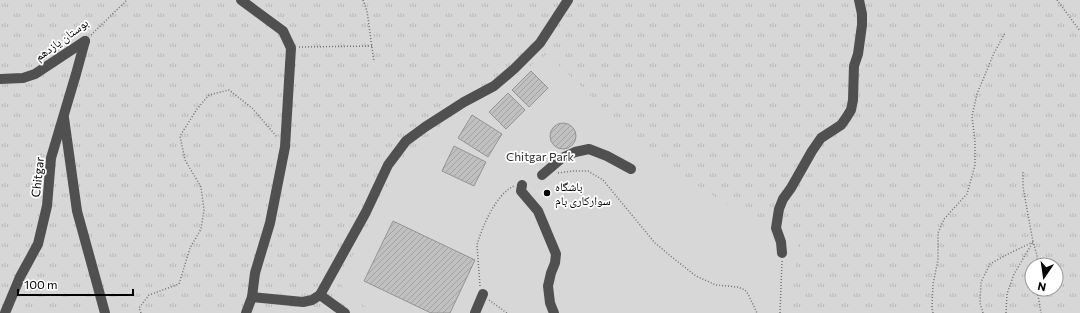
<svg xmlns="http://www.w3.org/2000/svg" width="1080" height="313" font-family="Commissioner,'Noto Naskh Arabic',sans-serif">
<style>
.park{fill:url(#park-tufts);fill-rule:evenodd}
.garden{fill:#d7d7d7}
.building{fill:url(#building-hatch);stroke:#949494}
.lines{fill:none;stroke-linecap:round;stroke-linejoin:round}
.path{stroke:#727272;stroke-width:1.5;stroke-dasharray:1 2;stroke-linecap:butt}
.minor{stroke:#505050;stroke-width:10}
.poi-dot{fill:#000;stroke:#fff;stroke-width:1.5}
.labels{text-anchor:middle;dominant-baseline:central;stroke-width:3.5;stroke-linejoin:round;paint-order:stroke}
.street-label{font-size:12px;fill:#000;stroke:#fff}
.park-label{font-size:12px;fill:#2e2e2e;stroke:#fff}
.poi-label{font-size:12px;fill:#000;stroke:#fff;text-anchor:start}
</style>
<defs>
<pattern id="park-tufts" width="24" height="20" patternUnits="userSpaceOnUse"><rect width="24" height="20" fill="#d7d7d7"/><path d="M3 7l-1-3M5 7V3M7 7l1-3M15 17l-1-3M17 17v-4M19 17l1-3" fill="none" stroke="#b7b7b7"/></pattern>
<pattern id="building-hatch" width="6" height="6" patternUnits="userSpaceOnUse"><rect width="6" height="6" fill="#c0c0c0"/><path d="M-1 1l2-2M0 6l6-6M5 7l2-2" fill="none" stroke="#a3a3a3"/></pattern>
</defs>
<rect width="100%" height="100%" fill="#fff"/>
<path class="park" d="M0,0H1080V313H0ZM1032,265H1056V289H1032Z"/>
<polygon class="garden" points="547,54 595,100 649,155 761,226 791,217 798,245 789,313 376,313 351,298 339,282 397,168 422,141 469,111"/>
<g class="building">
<polygon points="531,71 548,88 529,107 512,90"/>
<polygon points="508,93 525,110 506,129 489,112"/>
<polygon points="472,115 502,134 488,157 458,138"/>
<circle cx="563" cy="136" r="13"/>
<polygon points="454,146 486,162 474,186 442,171"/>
<polygon points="393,221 475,260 450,313 431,313 364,281"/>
</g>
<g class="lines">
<g class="path">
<polyline points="363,0 367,11 374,62"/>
<polyline points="1057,0 1080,31"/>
<polyline points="91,35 127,0"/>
<polyline points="299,47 372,46"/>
<polyline points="558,173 573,171 588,171 603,180 655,243 673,258 696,276 716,285 738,287 745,290 748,294 757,313"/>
<path d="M480,286L477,245C482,227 496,194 514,186"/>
<polyline points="1037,289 1041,313"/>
<polyline points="489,300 507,313"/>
<polyline points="141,313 139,308 149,295 179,284 190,248 201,229 204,210 201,187 185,160 180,136 197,109 209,95 229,90 252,108 277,137"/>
<polyline points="780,313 782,261"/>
<polyline points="933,313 932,307 933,284 938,260 938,233 944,219 967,194 975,165 975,142 972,116 977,94 994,53 1005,33"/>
<polyline points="983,313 980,303 981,282 990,264 1008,254 1033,242 1037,255 1037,265"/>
<polyline points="1006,313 1007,294 1014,274 1033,242 1023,187 1023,171"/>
</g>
<g class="minor">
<polyline points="241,0 283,31 291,48 285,147 270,223 255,273 252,297 246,313"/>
<polyline points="0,79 23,78 35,74 85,41"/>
<polyline points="64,118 77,211 105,313"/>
<polyline points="542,175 562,158 575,152 589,149 607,156 631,169"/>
<polyline points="522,185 521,191 538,211 556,254 555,263 551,273 548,286 550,303 554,313"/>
<polyline points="782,253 781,242 776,228 779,209 783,199 791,188 812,151 821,138 841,125 846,118 851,110 853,100 854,66 858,54 862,25 862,14 859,0"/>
<polyline points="320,295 345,313"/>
<polyline points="252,297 303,302 312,300 320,295 366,212 388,165 406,141 425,127 464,102 494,86 514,69 540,43 568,0"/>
<polyline points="5,313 20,277 38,244 47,206 51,158 76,74 85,41"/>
<polyline points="475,313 483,294"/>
</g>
</g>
<circle class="poi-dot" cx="547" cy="193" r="4"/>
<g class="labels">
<g class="street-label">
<text transform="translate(61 39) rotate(-36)">بوستان یازدهم</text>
<text transform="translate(37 177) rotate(-84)">Chitgar</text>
</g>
<g class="park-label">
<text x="540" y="156">Chitgar Park</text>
</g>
<g class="poi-label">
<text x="555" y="186">باشگاه<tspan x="555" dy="14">سوارکاری بام</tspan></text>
</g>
</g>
<g transform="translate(1044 277) rotate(193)"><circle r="19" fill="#ffffff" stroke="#999999"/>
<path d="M0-3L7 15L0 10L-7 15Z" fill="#000000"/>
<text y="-6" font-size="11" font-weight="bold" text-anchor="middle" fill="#000000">N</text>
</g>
<path d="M18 289v6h115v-6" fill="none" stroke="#000000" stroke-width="2"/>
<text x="24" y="289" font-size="12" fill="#000000" stroke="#ffffff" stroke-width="3" paint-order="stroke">100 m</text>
</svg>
